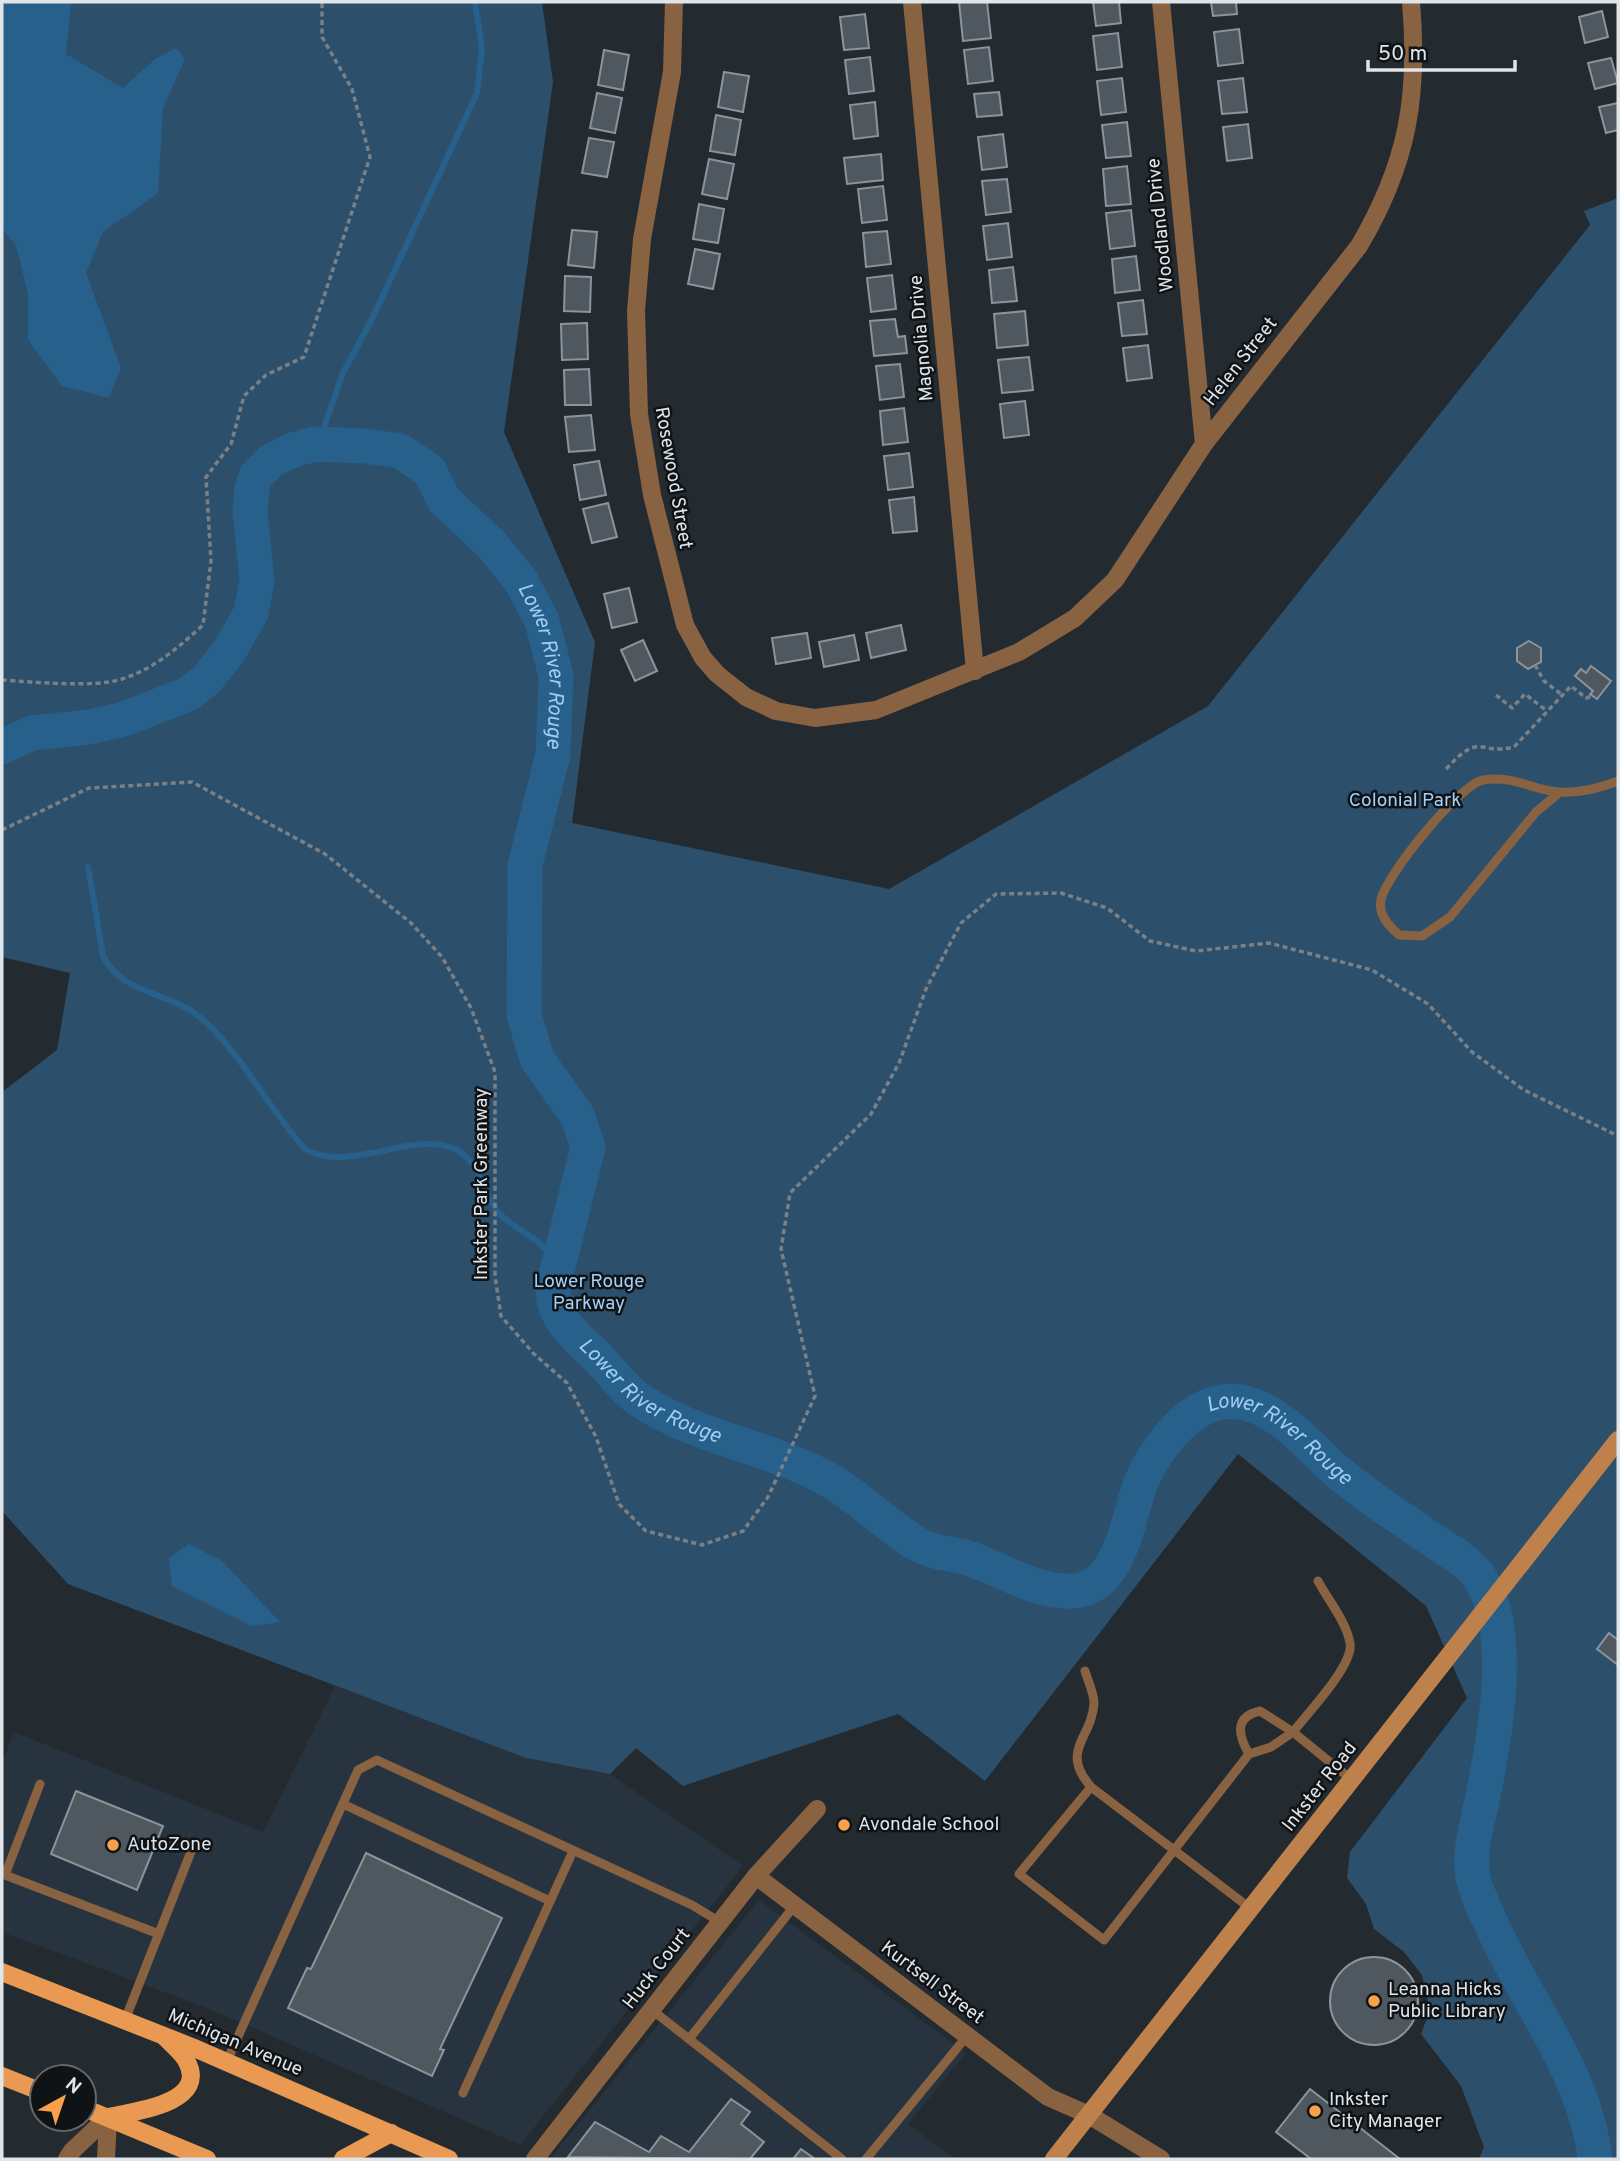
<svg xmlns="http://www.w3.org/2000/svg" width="1620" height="2161" font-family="Overpass,sans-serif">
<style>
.built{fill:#27343f}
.green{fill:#2c4f6c}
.water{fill:#28608c}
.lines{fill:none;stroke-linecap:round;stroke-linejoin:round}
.stream{stroke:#28608c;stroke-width:6}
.river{stroke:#28608c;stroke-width:35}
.building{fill:#4f585f;stroke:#8b949c;stroke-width:2}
.path{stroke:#7a8186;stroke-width:3.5;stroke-dasharray:5 3.5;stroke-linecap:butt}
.lane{stroke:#896241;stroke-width:9}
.street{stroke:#896241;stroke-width:18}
.secondary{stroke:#bf814b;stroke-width:18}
.primary{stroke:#e99951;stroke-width:18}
.poi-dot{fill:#f9a04c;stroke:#0f1316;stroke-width:2.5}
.labels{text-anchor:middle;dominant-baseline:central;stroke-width:5;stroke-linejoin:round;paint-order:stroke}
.street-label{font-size:19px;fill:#e0e5e9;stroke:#0f1316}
.park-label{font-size:19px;fill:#a3d0f8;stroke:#0f1316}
.poi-label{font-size:19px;fill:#e0e5e9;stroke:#0f1316;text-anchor:start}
.water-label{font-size:21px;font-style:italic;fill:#a0cdf5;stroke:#0f1316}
</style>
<rect width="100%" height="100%" fill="#232b31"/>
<g class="built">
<polygon points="335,1686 526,1758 610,1774 743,1866 520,2145 205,2007 2,1932 2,1763 14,1732 263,1832"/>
<polygon points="759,1900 966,2053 908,2124 955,2159 550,2159"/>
</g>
<polygon class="green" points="2,2 542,2 553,82 504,432 595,642 572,823 889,889 1208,706 1590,225 1584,211 1618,198 1618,2159 1479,2159 1484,2147 1461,2086 1421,2034 1430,2010 1422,1975 1404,1952 1374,1929 1366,1904 1347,1878 1350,1852 1467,1698 1426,1606 1238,1454 985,1781 898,1714 683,1786 636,1748 610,1774 526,1758 68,1584 2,1511 2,1092 57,1050 70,973 2,957"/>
<g class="water">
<polygon points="2,2 71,2 66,54 123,88 155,59 176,48 185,59 163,108 158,193 103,232 86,273 121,368 109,398 62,386 28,340 28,294 16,245 2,229"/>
<polygon points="189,1544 222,1561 280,1622 252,1626 172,1586 169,1558"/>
</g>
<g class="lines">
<g class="stream">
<polyline points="327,445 323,430 343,373 373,317 477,93 482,49 475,2"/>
<path d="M88,867L103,956C122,995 171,992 201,1018C243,1055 268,1108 305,1149C349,1174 410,1131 453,1148C478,1158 482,1188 495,1208C504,1222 524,1231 537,1241C545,1248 552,1256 560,1264"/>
</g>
<path class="river" id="s1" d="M2,747L32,733L90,727L124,719L188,694L206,680L228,653L251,613L257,580L250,511L252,488L256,476L272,460L293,450L315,444L366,446L400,451L429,470L444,500L492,545L521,581L542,621L556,676L553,755L525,865L524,1015L537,1059L577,1115L588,1147L553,1287C552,1322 579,1337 600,1360C613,1373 623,1388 638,1399C697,1439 770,1446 831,1481C862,1499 887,1527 919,1545C935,1554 954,1553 971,1559C1002,1570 1032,1590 1066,1591C1122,1595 1127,1516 1142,1480C1154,1453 1179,1418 1208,1406C1257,1386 1298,1435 1331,1466C1362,1494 1400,1517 1434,1541C1448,1550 1467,1561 1477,1574C1516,1626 1495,1736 1483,1796C1478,1821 1468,1852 1473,1877C1477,1897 1489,1918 1497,1936C1532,2010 1586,2077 1595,2159"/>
</g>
<g class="building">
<polygon points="959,2 987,2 991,38 963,41"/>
<polygon points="1093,2 1119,2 1121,23 1096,26"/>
<polygon points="1211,2 1236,2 1237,14 1213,16"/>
<polygon points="1602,11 1608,37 1585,43 1579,17"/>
<polygon points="865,14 869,48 844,50 840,17"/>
<polygon points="1239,29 1243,63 1218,66 1214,32"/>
<polygon points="1118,33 1122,67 1097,70 1093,36"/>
<polygon points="989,47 993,81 968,84 964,50"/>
<polygon points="604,50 629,55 623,90 598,85"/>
<polygon points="870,57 874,91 849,94 845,60"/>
<polygon points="1611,58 1618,83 1595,89 1588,63"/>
<polygon points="724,72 749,76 743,112 718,107"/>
<polygon points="1122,78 1126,112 1101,115 1097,81"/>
<polygon points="1243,78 1247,112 1222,114 1218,81"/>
<polygon points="999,92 1002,115 977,117 974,94"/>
<polygon points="597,93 622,98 615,133 590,128"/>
<polygon points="875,102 878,136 854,139 850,105"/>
<polygon points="1618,103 1618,130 1606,133 1599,107"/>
<polygon points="716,115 741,120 735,155 710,151"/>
<polygon points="1127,122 1131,156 1106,158 1102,125"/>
<polygon points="1248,124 1252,158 1227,161 1223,127"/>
<polygon points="1003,134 1007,167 982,170 978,137"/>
<polygon points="589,138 614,142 607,177 582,173"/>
<polygon points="881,154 883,180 847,184 844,158"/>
<polygon points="709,159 734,164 727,199 702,194"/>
<polygon points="1127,166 1131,204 1106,206 1103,169"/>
<polygon points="1007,179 1011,212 986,215 982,181"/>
<polygon points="883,186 887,220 862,223 858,189"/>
<polygon points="699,204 724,209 718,243 693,239"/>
<polygon points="1131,210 1135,246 1110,249 1106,213"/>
<polygon points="1008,223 1012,257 987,260 983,226"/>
<polygon points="572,230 597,232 594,268 568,265"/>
<polygon points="887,231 891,264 866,267 863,233"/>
<polygon points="695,249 720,254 713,289 688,284"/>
<polygon points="1136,256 1140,290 1115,293 1112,259"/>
<polygon points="1013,267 1017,301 992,303 989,270"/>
<polygon points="892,275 896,309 871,312 867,278"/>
<polygon points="565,276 591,277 590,312 564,311"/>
<polygon points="1143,300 1147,334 1122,336 1118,303"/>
<polygon points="1025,311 1028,345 997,348 994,314"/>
<polygon points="895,319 898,337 905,336 907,353 874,356 870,321"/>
<polygon points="587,323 588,359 562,360 561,324"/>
<polygon points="1148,345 1152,378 1127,381 1123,348"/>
<polygon points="1029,357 1033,390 1002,393 998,360"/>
<polygon points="900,364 904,397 880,400 876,366"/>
<polygon points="589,369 591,405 565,405 564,370"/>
<polygon points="1025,401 1029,435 1004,438 1000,404"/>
<polygon points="904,408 908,442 883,445 880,411"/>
<polygon points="591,415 595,450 569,452 565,417"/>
<polygon points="909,453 913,487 888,490 884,456"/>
<polygon points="599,461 606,495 580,500 574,465"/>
<polygon points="914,497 917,531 893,533 889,500"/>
<polygon points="608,503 617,537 592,543 583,509"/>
<polygon points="629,588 637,622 612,628 604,594"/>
<polygon points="901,625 906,650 871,658 866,633"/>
<polygon points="807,633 811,658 776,664 772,638"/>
<polygon points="854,635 859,660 824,667 819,642"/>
<polygon points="643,640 657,671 635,681 621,650"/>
<polygon points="1529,641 1541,648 1541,662 1528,669 1517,661 1517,648"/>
<polygon points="1591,666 1611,681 1597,699 1590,694 1593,691 1575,676 1581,669 1586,673"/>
<polygon points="1609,1633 1618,1640 1618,1665 1597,1649"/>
<polygon points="76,1791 163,1826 137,1890 51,1854"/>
<polygon points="366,1853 502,1918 440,2049 444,2050 432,2076 288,2008 307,1968 311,1969"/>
<circle cx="1374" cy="2001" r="44"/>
<polygon points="1310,2089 1400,2159 1311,2159 1276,2132"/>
<polygon points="731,2099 750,2112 741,2124 764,2142 750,2159 568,2157 595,2122 649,2152 661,2136 689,2152"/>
<polygon points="801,2149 815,2159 793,2159"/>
</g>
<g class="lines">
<g class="path">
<polyline points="1535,665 1544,681 1561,694"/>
<path d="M2,680C32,682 95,688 122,679C154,669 179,647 203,625L211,561L206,477L231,444L244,396L266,375L304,357L370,157L352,89L322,37V2"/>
<polyline points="1496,695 1512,708 1525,694 1547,711"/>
<path d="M1446,769C1482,730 1478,756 1514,747L1571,686L1586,698L1593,696"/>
<polyline points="2,830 89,788 192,782 325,854 411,923 442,957 471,1008 495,1072 495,1276 501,1316 534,1354 567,1383 596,1437 619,1504 646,1531 702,1545 743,1531 768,1497 815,1396 781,1249 790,1193 871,1114 899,1063 926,989 961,923 996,894 1061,893 1107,908 1150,941 1196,951 1269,943 1372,970 1428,1004 1472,1052 1524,1090 1618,1136"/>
</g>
<g class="lane">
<path d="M1560,792L1536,812L1450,917L1422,936L1399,935C1389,926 1378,915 1381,900C1385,876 1460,784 1483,780C1517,775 1532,791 1561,792C1580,793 1600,788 1618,781"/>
<path d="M1085,1671C1088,1681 1094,1693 1094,1703C1092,1739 1059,1750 1091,1787"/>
<path d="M1249,1754C1238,1735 1234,1717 1260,1711L1293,1732C1307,1714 1354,1665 1350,1643C1346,1621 1328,1600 1318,1581"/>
<polyline points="40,1784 5,1875 159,1934"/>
<polyline points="343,1804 550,1901"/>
<path d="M1251,1909C1198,1868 1144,1827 1091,1787L1019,1874L1104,1940L1249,1754L1271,1747L1293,1732L1352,1780"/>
<polyline points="652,2010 842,2159"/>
<polyline points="125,2020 194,1844"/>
<polyline points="689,2039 795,1905"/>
<polyline points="227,2061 358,1770 377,1760 692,1905 720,1922"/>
<polyline points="463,2093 573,1851"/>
<polyline points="866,2159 967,2036"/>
</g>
<g class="street">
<path d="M674,2L672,72L642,239L636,311L639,414L652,495L685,625L703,658L717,674L746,697L776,711L815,718L876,710L1019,652L1075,618L1115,580L1204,444L1359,246C1408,163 1419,96 1411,2"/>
<polyline points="912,2 975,671"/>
<polyline points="1161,2 1204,444"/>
<polyline points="756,1876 1048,2097 1089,2115 1161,2159"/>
<polyline points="67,2159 72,2151 108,2117"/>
<polyline points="106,2159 108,2117"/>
<polyline points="535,2159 756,1876 817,1809"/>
</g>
<polyline class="secondary" points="1054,2159 1618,1440"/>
<g class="primary">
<polyline points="2,1972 192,2047 449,2159"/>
<polyline points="2,2076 42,2092"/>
<polyline points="84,2108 207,2159"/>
<path d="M108,2117C131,2112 209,2104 187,2062C183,2053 172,2045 165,2037"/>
<polyline points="343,2159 391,2133"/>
</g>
</g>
<g class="poi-dot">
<circle cx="844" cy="1825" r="7"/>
<circle cx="113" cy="1845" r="7"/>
<circle cx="1374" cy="2001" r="7"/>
<circle cx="1315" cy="2111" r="7"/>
</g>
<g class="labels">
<g class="street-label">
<text transform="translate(1161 225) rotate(-96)">Woodland Drive</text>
<text transform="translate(922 338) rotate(-95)">Magnolia Drive</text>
<text transform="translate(1241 362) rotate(-52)">Helen Street</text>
<text transform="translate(673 478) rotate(80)">Rosewood Street</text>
<text transform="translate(482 1184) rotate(-90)">Inkster Park Greenway</text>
<text transform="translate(1320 1787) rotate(-52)">Inkster Road</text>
<text transform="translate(657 1969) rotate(-52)">Huck Court</text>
<text transform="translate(932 1983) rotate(37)">Kurtsell Street</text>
<text transform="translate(235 2043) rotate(23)">Michigan Avenue</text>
</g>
<g class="park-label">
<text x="1405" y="801">Colonial Park</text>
<text x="589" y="1282">Lower Rouge<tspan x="589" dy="22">Parkway</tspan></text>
</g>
<g class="poi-label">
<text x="858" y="1825">Avondale School</text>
<text x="127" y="1845">AutoZone</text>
<text x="1388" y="1990">Leanna Hicks<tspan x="1388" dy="22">Public Library</tspan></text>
<text x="1329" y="2100">Inkster<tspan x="1329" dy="22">City Manager</tspan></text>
</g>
<g class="water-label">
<text stroke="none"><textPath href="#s1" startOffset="861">Lower River Rouge</textPath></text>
<text stroke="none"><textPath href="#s1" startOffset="1659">Lower River Rouge</textPath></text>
<text stroke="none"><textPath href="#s1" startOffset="2459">Lower River Rouge</textPath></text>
</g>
</g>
<rect width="1620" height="2161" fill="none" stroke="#e0e5e9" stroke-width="7"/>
<g transform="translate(63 2098) rotate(40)"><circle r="33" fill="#0f1316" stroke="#63676a" stroke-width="2"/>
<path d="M0-5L12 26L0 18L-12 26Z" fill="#f9a04c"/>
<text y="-10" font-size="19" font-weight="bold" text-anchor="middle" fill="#e0e5e9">N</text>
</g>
<path d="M1368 60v10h147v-10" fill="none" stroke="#e0e5e9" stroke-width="3.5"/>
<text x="1378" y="60" font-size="21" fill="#e0e5e9" stroke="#0f1316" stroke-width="5" paint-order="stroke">50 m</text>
</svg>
